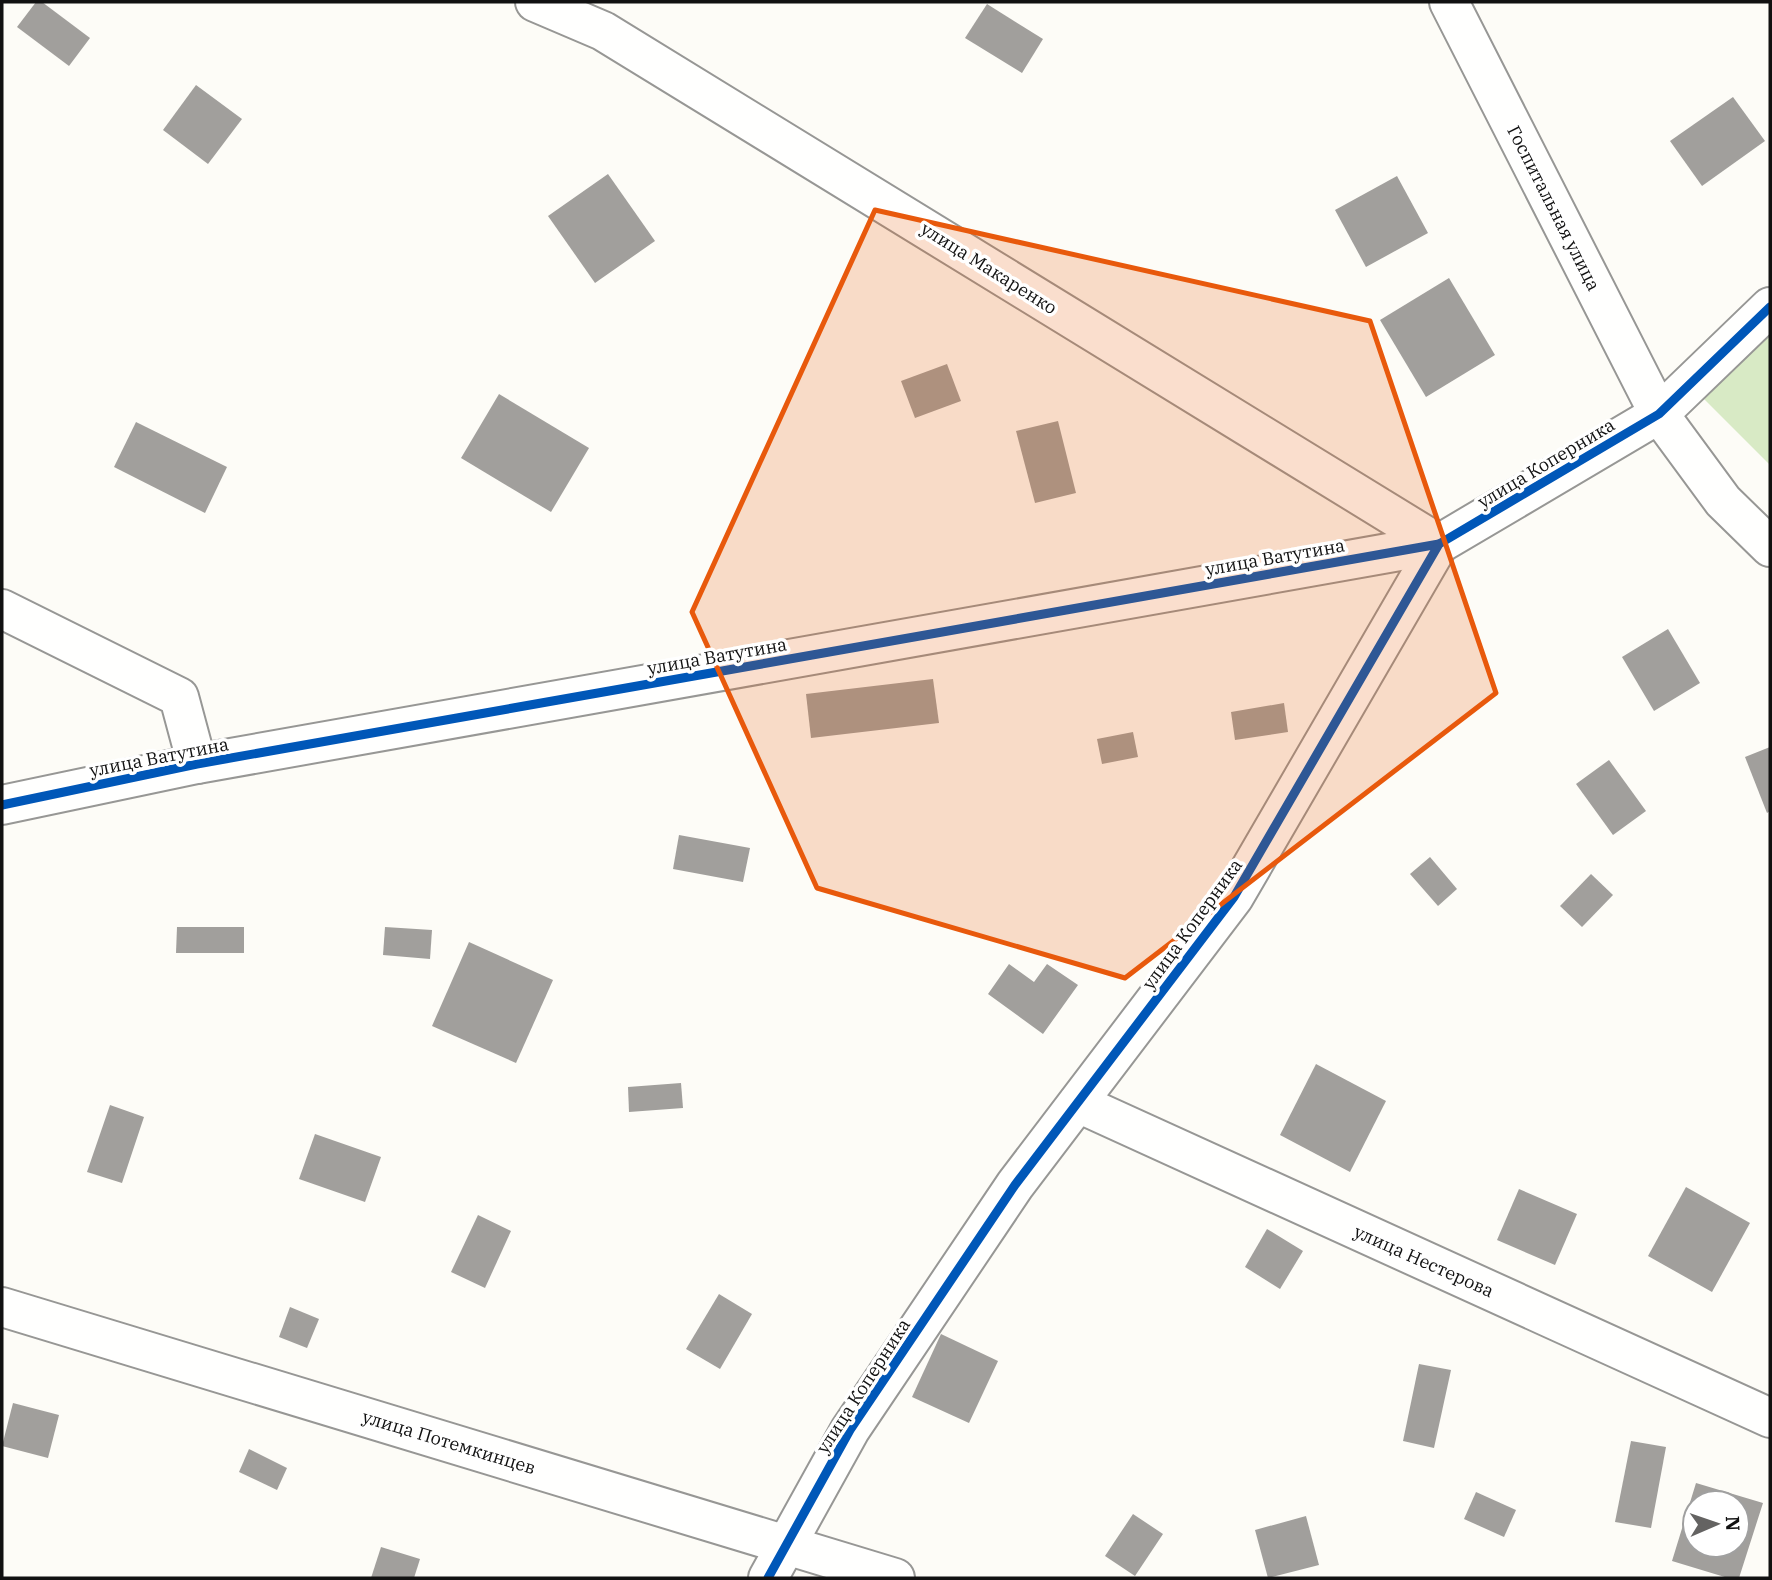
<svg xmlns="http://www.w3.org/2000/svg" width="1772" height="1580" font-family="'IBM Plex Serif',serif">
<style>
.forest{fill:#d8eac5}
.building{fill:#a19f9c;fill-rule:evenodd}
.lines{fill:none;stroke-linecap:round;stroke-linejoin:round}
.minor-casing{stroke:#979795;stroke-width:42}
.minor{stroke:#fffffe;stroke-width:38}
.cycleway-casing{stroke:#fff;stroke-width:13}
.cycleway{stroke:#0057b8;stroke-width:9}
.marked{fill:#e8590c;fill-opacity:0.2;stroke:#e8590c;stroke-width:5;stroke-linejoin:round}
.labels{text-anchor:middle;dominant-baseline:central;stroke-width:7;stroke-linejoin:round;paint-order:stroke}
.street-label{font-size:18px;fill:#111;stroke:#fff}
</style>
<rect width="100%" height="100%" fill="#fdfcf7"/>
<polygon class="forest" points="1770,331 1770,465 1701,396"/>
<g class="building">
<polygon points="36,2 42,2 90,38 69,66 17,27"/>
<polygon points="987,4 1043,39 1022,73 965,38"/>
<polygon points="196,85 242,119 208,164 163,130"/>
<polygon points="1733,97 1765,141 1702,186 1670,141"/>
<polygon points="608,174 655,241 595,283 548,216"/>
<polygon points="1397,176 1428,233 1366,267 1335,210"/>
<polygon points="1449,278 1495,355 1426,397 1380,320"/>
<polygon points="947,364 961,401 915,418 901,381"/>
<polygon points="499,394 589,448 551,512 461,458"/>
<polygon points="1058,421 1076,493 1035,503 1016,431"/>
<polygon points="136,422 227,467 205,513 114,467"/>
<polygon points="1668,629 1700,683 1654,711 1622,657"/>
<polygon points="933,679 939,723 811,738 806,694"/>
<polygon points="1284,703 1288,732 1235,740 1231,712"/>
<polygon points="1133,732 1138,757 1102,764 1097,739"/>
<polygon points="1770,747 1770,811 1767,813 1745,757"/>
<polygon points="1609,760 1646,811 1613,835 1576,784"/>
<polygon points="679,835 750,848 743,882 673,869"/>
<polygon points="1430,857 1457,889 1438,906 1410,874"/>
<polygon points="1591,874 1613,895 1582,927 1560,906"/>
<polygon points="177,927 244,927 244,953 176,953"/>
<polygon points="385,927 432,930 430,959 383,955"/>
<polygon points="469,942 553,980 516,1063 432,1026"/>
<polygon points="1009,964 1034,982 1047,964 1078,985 1043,1034 988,994"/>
<polygon points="1316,1064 1386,1101 1350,1172 1280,1135"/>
<polygon points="681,1083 683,1108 629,1112 628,1087"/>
<polygon points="110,1105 144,1117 122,1183 87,1172"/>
<polygon points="315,1134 381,1157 365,1202 299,1179"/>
<polygon points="1686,1187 1750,1223 1712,1292 1648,1256"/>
<polygon points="1519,1189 1577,1214 1555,1265 1497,1240"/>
<polygon points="478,1215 511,1231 485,1288 451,1272"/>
<polygon points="1267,1229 1303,1251 1280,1289 1245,1267"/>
<polygon points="719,1294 752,1314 720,1369 686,1349"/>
<polygon points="290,1307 319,1319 307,1348 279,1337"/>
<polygon points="941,1334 998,1361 969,1423 912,1397"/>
<polygon points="1419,1364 1451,1370 1434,1448 1403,1441"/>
<polygon points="13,1403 59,1415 48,1458 2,1446"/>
<polygon points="1631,1441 1666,1447 1651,1528 1615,1522"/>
<polygon points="249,1449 287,1468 277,1490 239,1472"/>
<path d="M1696,1483L1763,1503L1739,1578H1728L1672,1561ZM1695,1503H1737V1545H1695Z"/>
<polygon points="1476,1492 1516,1510 1504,1537 1464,1519"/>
<polygon points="1133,1514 1163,1534 1135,1576 1105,1556"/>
<polygon points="1306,1516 1319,1565 1268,1578 1255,1530"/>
<polygon points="381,1547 420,1559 414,1578 371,1578"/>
</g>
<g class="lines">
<g class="minor-casing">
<g id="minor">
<polyline points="535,2 603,31 1439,544"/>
<polyline points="1449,2 1659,414 1723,501 1770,547"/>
<polyline points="2,609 179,697 197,764"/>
<polyline points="2,805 197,764 1439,544"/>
<polyline points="1078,1103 1770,1418"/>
<polyline points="2,1307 895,1578"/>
<polyline points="768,1578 850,1430 1015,1185 1234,897 1439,544 1659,414 1770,307"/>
</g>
</g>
<use href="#minor" class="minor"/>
<g class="cycleway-casing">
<g id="cycleway">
<polyline points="2,805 197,764 1439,544"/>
<polyline points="768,1578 850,1430 1015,1185 1234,897 1439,544 1659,414 1770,307"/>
</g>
</g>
<use href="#cycleway" class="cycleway"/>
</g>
<path class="marked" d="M875,210L1370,321L1496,693L1125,978L817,888L692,612Z"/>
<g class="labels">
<g class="street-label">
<text transform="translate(1554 208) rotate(63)">Госпитальная улица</text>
<text transform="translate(989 268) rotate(32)">улица Макаренко</text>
<text transform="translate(1546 463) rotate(-31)">улица Коперника</text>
<text transform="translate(1275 557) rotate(-10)">улица Ватутина</text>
<text transform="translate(717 656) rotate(-10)">улица Ватутина</text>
<text transform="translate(159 757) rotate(-11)">улица Ватутина</text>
<text transform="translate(1192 924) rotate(-54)">улица Коперника</text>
<text transform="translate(1424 1261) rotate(24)">улица Нестерова</text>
<text transform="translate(863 1386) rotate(-57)">улица Коперника</text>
<text transform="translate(449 1442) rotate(17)">улица Потемкинцев</text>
</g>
</g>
<rect width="1772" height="1580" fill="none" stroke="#111111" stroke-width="7"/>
<g transform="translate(1716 1524) rotate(88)"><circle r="33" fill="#ffffff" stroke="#a0a0a0" stroke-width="2"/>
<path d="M0-5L12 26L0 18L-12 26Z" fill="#646362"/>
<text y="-10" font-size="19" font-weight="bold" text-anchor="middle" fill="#111111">N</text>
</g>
</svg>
